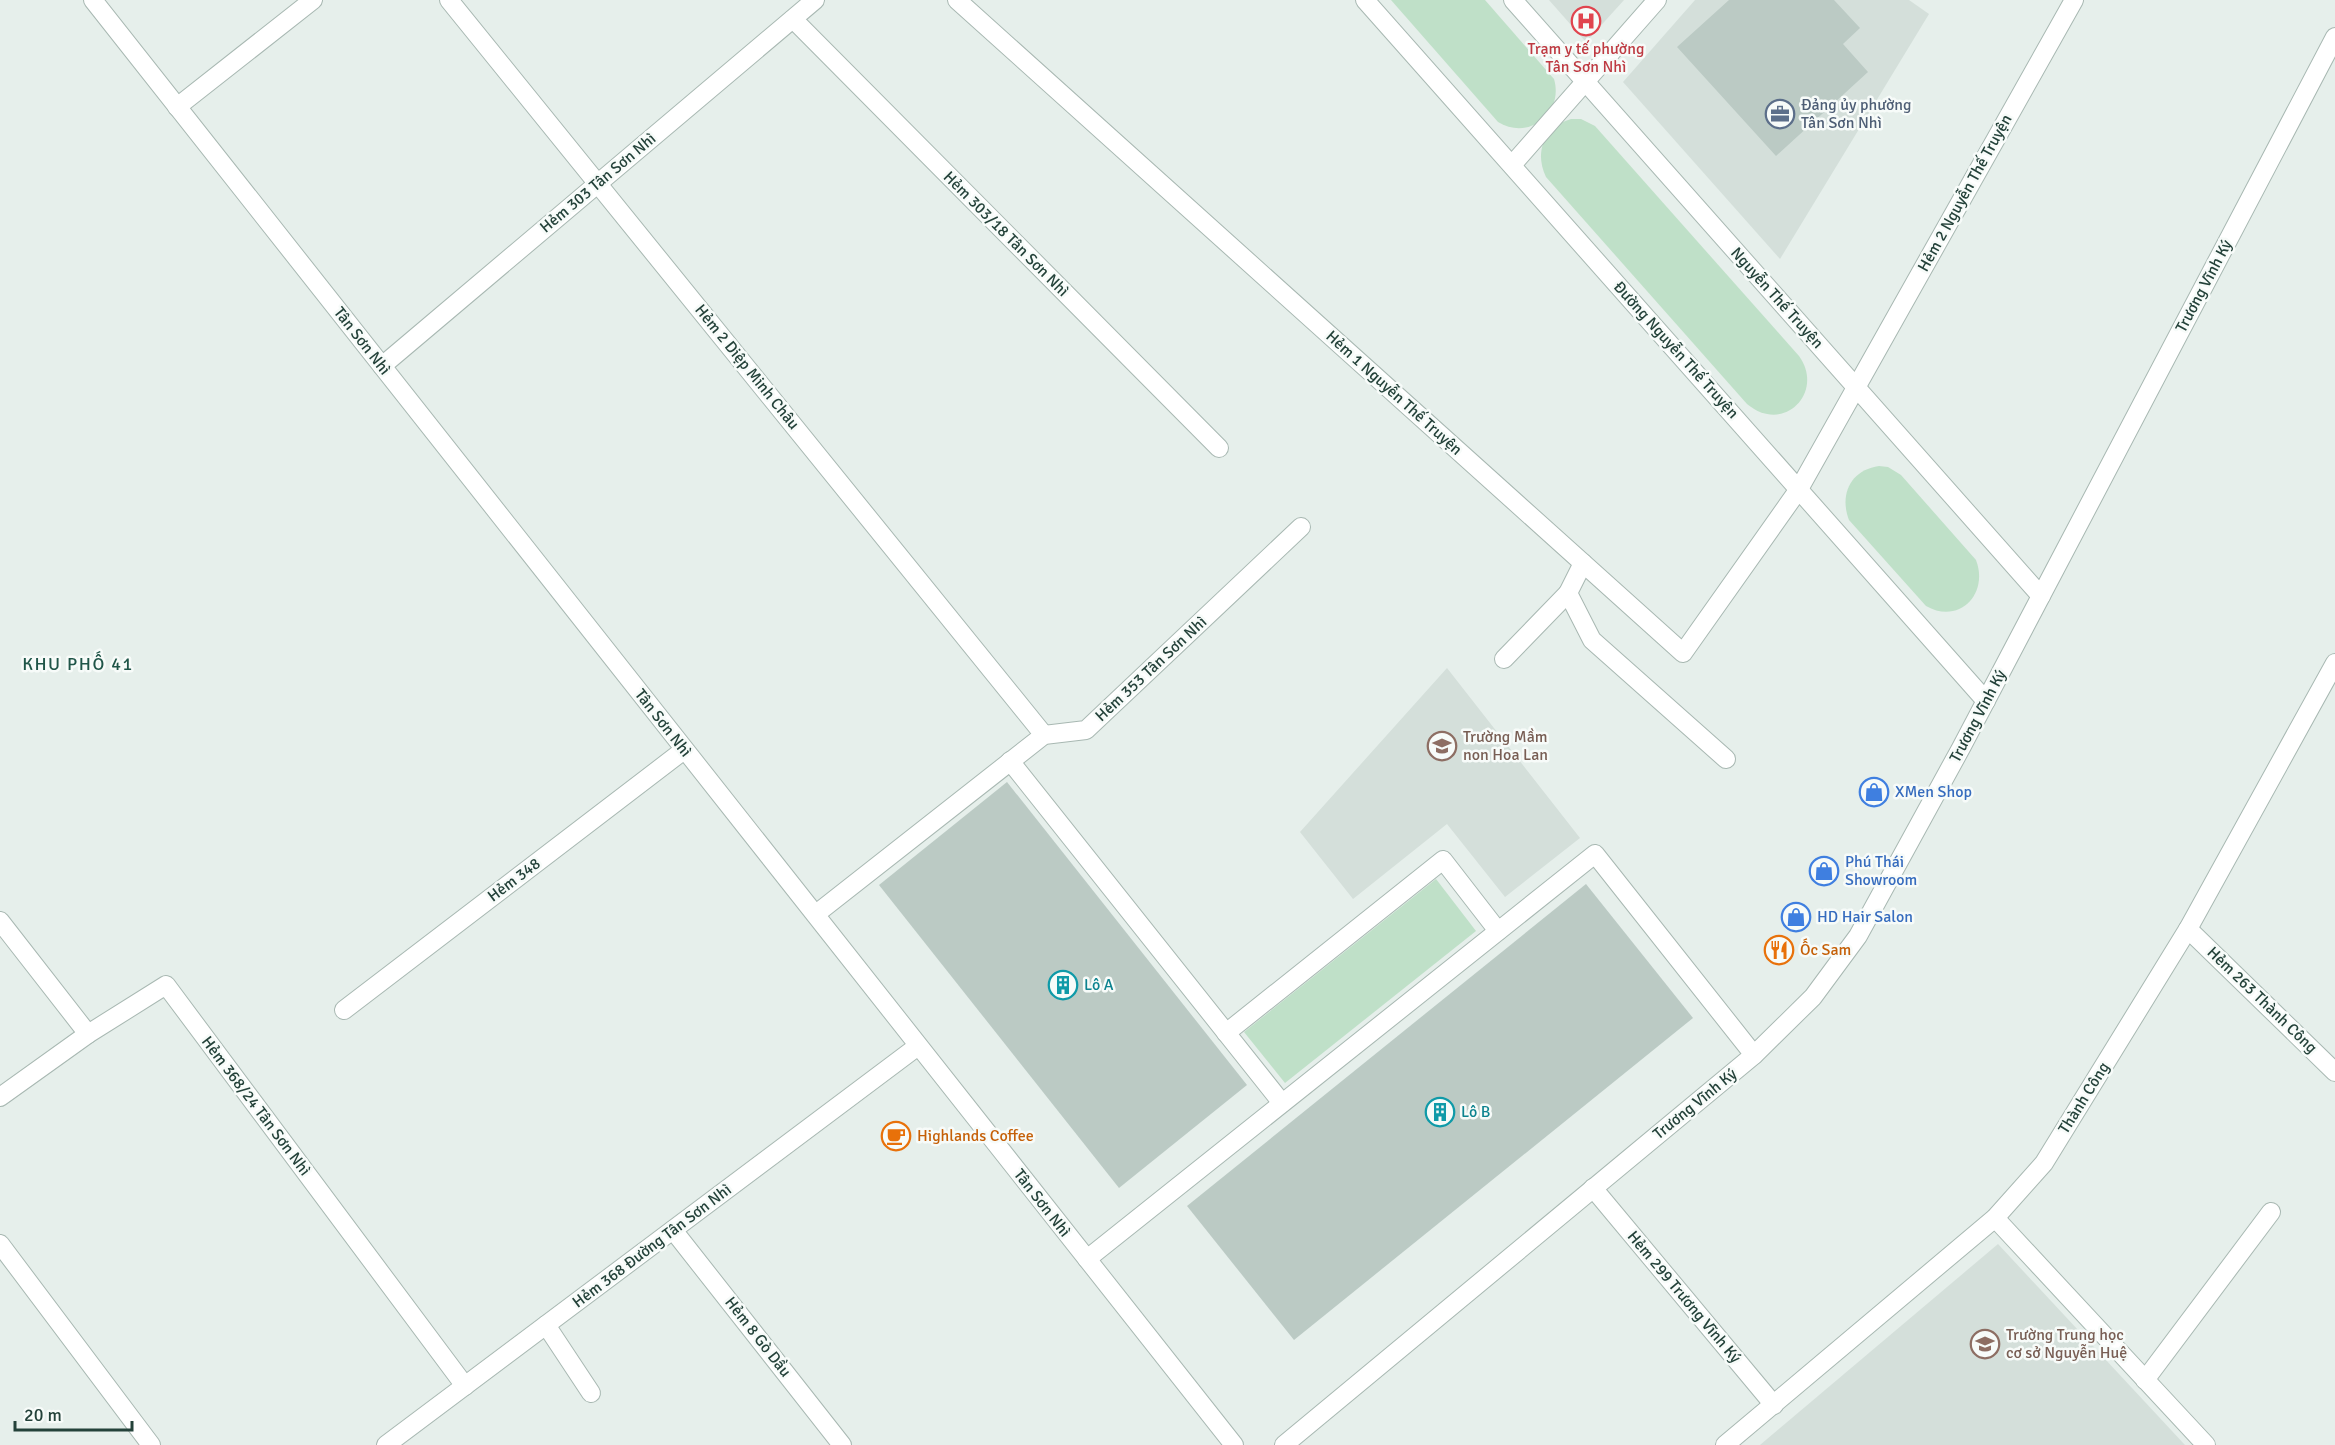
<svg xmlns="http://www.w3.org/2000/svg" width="2335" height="1445" font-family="Signika,sans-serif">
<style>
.built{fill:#d4dfda}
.green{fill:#bfe0c8}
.building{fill:#bbcac4}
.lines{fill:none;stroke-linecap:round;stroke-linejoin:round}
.minor-casing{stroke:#a8b8b2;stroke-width:20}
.minor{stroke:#fff;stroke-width:18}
.labels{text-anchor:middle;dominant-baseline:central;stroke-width:5;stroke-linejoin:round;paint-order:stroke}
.health-label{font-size:16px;fill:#be3a42;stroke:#f7fbf9}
.service-label{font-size:16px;fill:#4e5e75;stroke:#f7fbf9;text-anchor:start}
.street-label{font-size:16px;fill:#24423a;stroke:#f7fbf9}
.education-label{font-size:16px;fill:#785e54;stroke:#f7fbf9;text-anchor:start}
.shop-label{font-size:16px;fill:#366cbe;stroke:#f7fbf9;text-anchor:start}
.food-label{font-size:16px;fill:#c56008;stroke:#f7fbf9;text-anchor:start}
.culture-label{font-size:16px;fill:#0d838f;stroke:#f7fbf9;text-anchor:start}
.neighbourhood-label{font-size:18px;letter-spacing:1.5px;fill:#1f5548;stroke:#f7fbf9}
</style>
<rect width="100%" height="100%" fill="#e6efeb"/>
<g class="built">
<polygon points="1549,0 1624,0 1586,42"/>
<polygon points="1695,0 1909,0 1929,14 1780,259 1623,82"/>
<polygon points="1447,668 1580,838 1505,897 1447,824 1353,899 1300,832"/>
<polygon points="1998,1244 2185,1445 1760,1445"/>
</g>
<g class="green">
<path d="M1391,0H1485L1554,79C1564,113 1529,141 1498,122Z"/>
<path d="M1571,119H1581L1595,126L1799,356C1825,392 1784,435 1747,404L1546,177C1534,152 1544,127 1571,119Z"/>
<path d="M1879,466L1888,467L1901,475L1976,560C1989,594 1959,625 1926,606L1849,520C1839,494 1851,470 1879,466Z"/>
<polygon points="1436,879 1476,931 1285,1083 1244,1032"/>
</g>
<g class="building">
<polygon points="1729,0 1834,0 1860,28 1843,44 1868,72 1776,156 1677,47"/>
<polygon points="1007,782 1247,1085 1119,1188 879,885"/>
<polygon points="1586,884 1693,1018 1294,1340 1187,1206"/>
</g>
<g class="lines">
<g class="minor-casing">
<g id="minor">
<polyline points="93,0 1234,1445"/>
<polyline points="449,0 1044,735"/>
<polyline points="957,0 1683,653 1799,489 2074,0"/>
<polyline points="1365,0 1986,701"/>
<polyline points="1513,0 2041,596"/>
<polyline points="793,19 1219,448"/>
<polyline points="177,107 313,0"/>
<polyline points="1512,165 1657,0"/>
<polyline points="382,366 815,0"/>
<polyline points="1583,563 1568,593 1592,640 1726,759"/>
<polyline points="1504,659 1568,593"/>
<polyline points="1010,761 1282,1103"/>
<polyline points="816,914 1044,735 1086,730 1301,527"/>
<polyline points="0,921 88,1034"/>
<polyline points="2188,929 2335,1072"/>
<polyline points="344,1010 684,750"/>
<polyline points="1226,1033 1443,860 1498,931"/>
<polyline points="0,1097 88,1034 166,985 465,1386"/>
<polyline points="1593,1188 1774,1405"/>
<polyline points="1995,1218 2206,1445"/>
<polyline points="673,1230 842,1445"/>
<polyline points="0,1244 151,1445"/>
<polyline points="1087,1259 1595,854 1754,1055"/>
<polyline points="546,1325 591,1393"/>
<polyline points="2145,1380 2271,1212"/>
<polyline points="386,1445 918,1046"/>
<polyline points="1284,1445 1754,1055 1813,997 1858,936 1961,748 2335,37"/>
<polyline points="1725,1445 1995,1218 2044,1163 2188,929 2335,663"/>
</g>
</g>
<use href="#minor" class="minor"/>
</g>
<defs>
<g id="hospital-ring" transform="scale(1.5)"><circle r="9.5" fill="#f7fbf9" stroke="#e0444e" stroke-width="1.5"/><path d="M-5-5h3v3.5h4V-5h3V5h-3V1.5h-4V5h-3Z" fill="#e0444e"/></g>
<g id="office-ring" transform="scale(1.5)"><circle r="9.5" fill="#f7fbf9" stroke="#5c6f8a" stroke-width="1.5"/><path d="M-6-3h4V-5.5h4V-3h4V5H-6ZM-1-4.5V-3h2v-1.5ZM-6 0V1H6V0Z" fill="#5c6f8a"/></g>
<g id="school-ring" transform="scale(1.5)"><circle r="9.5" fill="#f7fbf9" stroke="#8d6e63" stroke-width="1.5"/><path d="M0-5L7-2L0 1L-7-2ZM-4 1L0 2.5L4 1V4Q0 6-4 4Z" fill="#8d6e63"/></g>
<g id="shop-ring" transform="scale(1.5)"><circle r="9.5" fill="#f7fbf9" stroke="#3f7fe0" stroke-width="1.5"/><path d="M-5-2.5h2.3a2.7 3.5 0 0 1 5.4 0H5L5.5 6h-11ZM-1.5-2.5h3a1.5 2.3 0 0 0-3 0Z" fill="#3f7fe0"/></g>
<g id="restaurant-ring" transform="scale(1.5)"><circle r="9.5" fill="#f7fbf9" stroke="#e8710a" stroke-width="1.5"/><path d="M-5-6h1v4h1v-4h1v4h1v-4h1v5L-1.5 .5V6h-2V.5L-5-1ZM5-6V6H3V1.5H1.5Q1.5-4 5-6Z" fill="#e8710a"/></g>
<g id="building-ring" transform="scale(1.5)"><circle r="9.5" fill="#f7fbf9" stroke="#0f9aa8" stroke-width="1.5"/><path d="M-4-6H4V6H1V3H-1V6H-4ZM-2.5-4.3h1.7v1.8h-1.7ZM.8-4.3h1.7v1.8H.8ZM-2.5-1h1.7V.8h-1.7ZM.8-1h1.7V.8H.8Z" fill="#0f9aa8"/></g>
<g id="cafe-ring" transform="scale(1.5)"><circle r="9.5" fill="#f7fbf9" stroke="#e8710a" stroke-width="1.5"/><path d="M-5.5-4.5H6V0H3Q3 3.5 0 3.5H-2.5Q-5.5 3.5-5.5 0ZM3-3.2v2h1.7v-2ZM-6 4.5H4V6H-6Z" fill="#e8710a"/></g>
</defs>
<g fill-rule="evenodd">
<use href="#hospital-ring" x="1586" y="21"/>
<use href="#office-ring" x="1780" y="114"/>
<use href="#school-ring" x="1442" y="746"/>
<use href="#shop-ring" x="1874" y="792"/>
<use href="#shop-ring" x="1824" y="871"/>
<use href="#shop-ring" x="1796" y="917"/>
<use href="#restaurant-ring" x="1779" y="950"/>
<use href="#building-ring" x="1063" y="985"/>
<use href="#building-ring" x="1440" y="1112"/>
<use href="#cafe-ring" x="896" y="1136"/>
<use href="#school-ring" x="1985" y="1344"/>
</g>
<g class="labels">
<g class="health-label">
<text x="1586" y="49">Trạm y tế phường<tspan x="1586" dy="18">Tân Sơn Nhì</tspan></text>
</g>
<g class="service-label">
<text x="1801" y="105">Đảng ủy phường<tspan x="1801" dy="18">Tân Sơn Nhì</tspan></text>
</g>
<g class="street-label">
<text transform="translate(598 183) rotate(-40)">Hẻm 303 Tân Sơn Nhì</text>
<text transform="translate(1965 193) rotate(-61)">Hẻm 2 Nguyễn Thế Truyện</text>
<text transform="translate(1006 234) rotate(45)">Hẻm 303/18 Tân Sơn Nhì</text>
<text transform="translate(2204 286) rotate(-62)">Trương Vĩnh Ký</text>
<text transform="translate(1777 298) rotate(48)">Nguyễn Thế Truyện</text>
<text transform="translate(362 341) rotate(52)">Tân Sơn Nhì</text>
<text transform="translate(1676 350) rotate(48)">Đường Nguyễn Thế Truyện</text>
<text transform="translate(747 367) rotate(51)">Hẻm 2 Diệp Minh Châu</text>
<text transform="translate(1394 393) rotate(42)">Hẻm 1 Nguyễn Thế Truyện</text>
<text transform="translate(1151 669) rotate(-43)">Hẻm 353 Tân Sơn Nhì</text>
<text transform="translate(1978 716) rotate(-62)">Trương Vĩnh Ký</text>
<text transform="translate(663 723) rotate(52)">Tân Sơn Nhì</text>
<text transform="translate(514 880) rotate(-37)">Hẻm 348</text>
<text transform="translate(2262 1000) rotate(44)">Hẻm 263 Thành Công</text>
<text transform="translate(2084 1098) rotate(-58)">Thành Công</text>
<text transform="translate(1695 1104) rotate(-39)">Trương Vĩnh Ký</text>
<text transform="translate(256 1106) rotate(53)">Hẻm 368/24 Tân Sơn Nhì</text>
<text transform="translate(1042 1203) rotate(52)">Tân Sơn Nhì</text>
<text transform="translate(652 1246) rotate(-37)">Hẻm 368 Đường Tân Sơn Nhì</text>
<text transform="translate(1684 1297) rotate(50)">Hẻm 299 Trương Vĩnh Ký</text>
<text transform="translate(758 1337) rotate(52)">Hẻm 8 Gò Dầu</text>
</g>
<g class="education-label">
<text x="1463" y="737">Trường Mầm<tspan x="1463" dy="18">non Hoa Lan</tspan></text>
<text x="2006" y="1335">Trường Trung học<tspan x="2006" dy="18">cơ sở Nguyễn Huệ</tspan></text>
</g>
<g class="shop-label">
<text x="1895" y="792">XMen Shop</text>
<text x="1845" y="862">Phú Thái<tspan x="1845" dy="18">Showroom</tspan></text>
<text x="1817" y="917">HD Hair Salon</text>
</g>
<g class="food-label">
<text x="1800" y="950">Ốc Sam</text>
<text x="917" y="1136">Highlands Coffee</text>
</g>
<g class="culture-label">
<text x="1084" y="985">Lô A</text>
<text x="1461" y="1112">Lô B</text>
</g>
<g class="neighbourhood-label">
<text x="78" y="664">KHU PHỐ 41</text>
</g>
</g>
<path d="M15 1421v9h117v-9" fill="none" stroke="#24423a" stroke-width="3"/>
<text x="24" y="1421" font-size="18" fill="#24423a" stroke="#f7fbf9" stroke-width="4.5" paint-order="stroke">20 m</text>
</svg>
